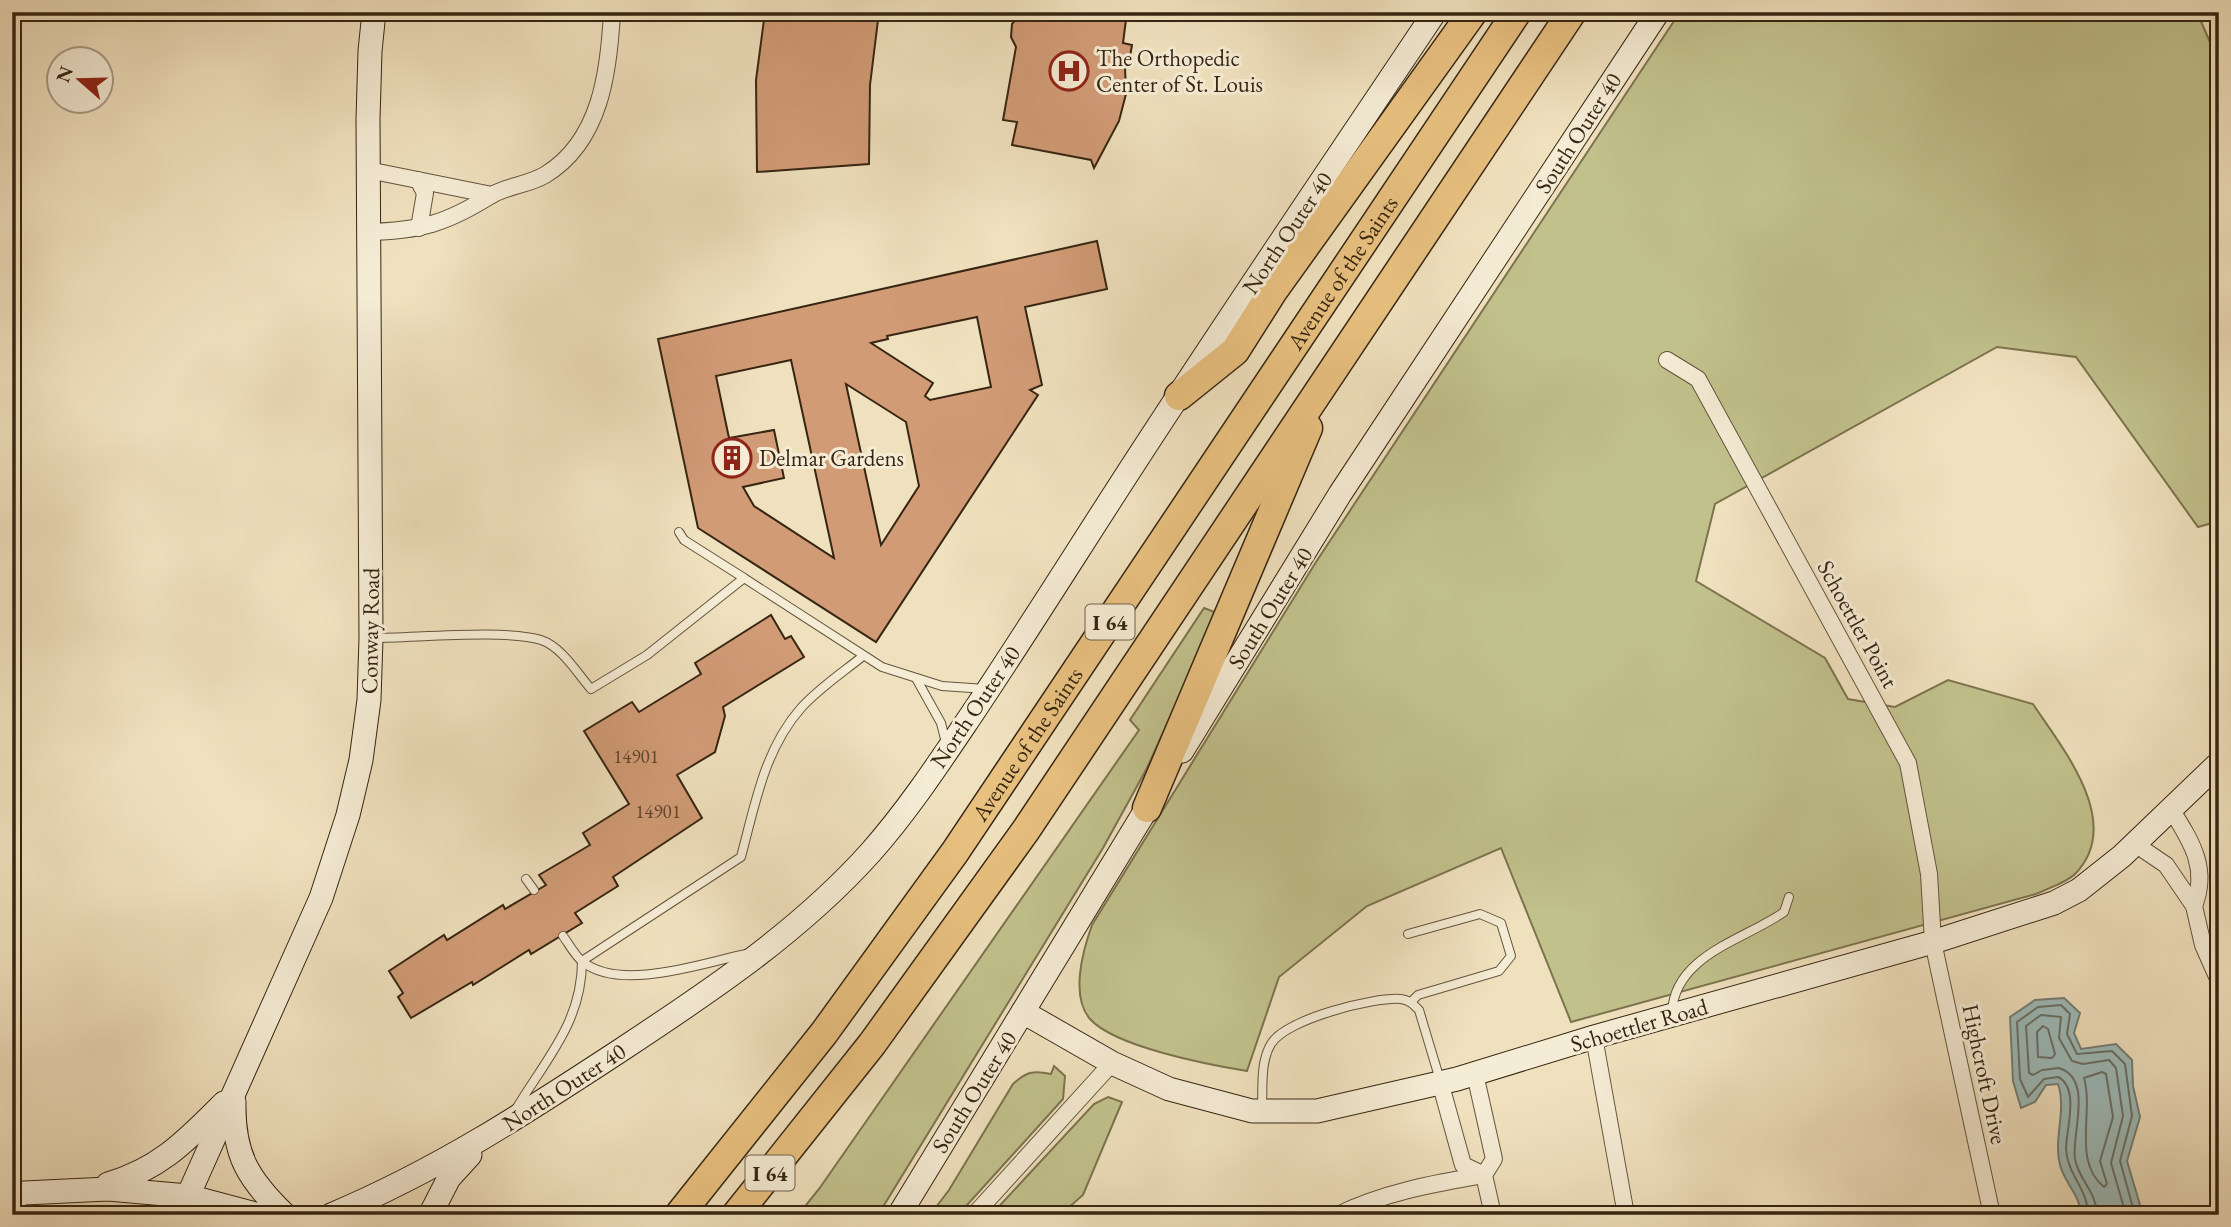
<svg xmlns="http://www.w3.org/2000/svg" width="2231" height="1227" font-family="'EB Garamond',serif">
<style>
.green{fill:#c1c18c;stroke:#7c734f;stroke-width:2}
.water{fill:#9dbbba;stroke:#747f77;stroke-width:2}
.lines{fill:none;stroke-linecap:round;stroke-linejoin:round}
.shore{stroke:#6a7066;stroke-width:2}
.building{fill:#d19b76;stroke:#362512;stroke-width:2;fill-rule:evenodd}
.lane-casing{stroke:#64543d;stroke-width:10}
.street-casing{stroke:#64543d;stroke-width:18}
.secondary-casing{stroke:#362512;stroke-width:25}
.highway-casing{stroke:#362512;stroke-width:31}
.lane{stroke:#f5ecd5;stroke-width:8}
.street{stroke:#f5ecd5;stroke-width:16}
.secondary{stroke:#f5ecd5;stroke-width:23}
.highway{stroke:#e8c07f;stroke-width:28}
.labels{text-anchor:middle;dominant-baseline:central;stroke-width:6;stroke-linejoin:round;paint-order:stroke}
.number-label{font-size:19px;fill:#5d422b}
.shield{fill:#f5ecd5;stroke:#6f614c;stroke-width:2}
.shield-label{font-size:21px;font-weight:bold;fill:#362512}
.poi-label{font-size:23px;fill:#362512;stroke:#f5ecd5;text-anchor:start}
.street-label{font-size:23px;fill:#362512;stroke:#f5ecd5}
</style>
<rect width="100%" height="100%" fill="#f0e1be"/>
<filter id="stains"><feTurbulence type="fractalNoise" baseFrequency=".00286" numOctaves="4"/><feColorMatrix values="0 0 0 0 .2 0 0 0 0 .09 0 0 0 0 .02 0 0 0 .5 -.17"/></filter>
<radialGradient id="worn" r=".72"><stop offset=".6" stop-color="#630" stop-opacity="0"/><stop offset="1" stop-color="#630" stop-opacity=".3"/></radialGradient>
<g class="green">
<path d="M1680,12H2197L2219,63V521L2198,527L2076,357L1997,347L1715,504L1696,581L1825,658L1848,699L1895,707L1948,680L2033,704C2062,748 2125,823 2075,874C2066,883 2048,888 2036,894L1571,1022L1501,848L1367,906L1279,977L1247,1071C1210,1065 1115,1047 1090,1019C1070,996 1083,950 1092,925L1316,562Z"/>
<polygon points="1204,608 1217,613 1147,768 1103,848 878,1215 798,1215 819,1189 1139,730 1130,720"/>
<path d="M1054,1066L1065,1076L1063,1099L958,1215H930L949,1190L1013,1084C1026,1072 1033,1070 1051,1074Z"/>
<polygon points="1108,1097 1122,1102 1083,1195 1060,1215 991,1215 1094,1104"/>
</g>
<path class="water" d="M2064,998L2080,1013L2074,1033L2081,1049L2116,1044L2132,1060L2133,1086L2140,1117L2127,1161L2143,1215H2081C2081,1196 2065,1184 2060,1165C2053,1138 2067,1111 2058,1084L2046,1085L2035,1102L2021,1108L2013,1081L2010,1017L2035,1000Z"/>
<g class="lines">
<g class="shore">
<polygon points="2043,1026 2048,1029 2055,1054 2052,1058 2038,1057 2037,1032"/>
<path d="M2102,1072L2106,1074L2113,1117L2100,1161L2107,1184L2104,1187C2072,1161 2094,1113 2084,1078Z"/>
<path d="M2088,1215C2089,1191 2067,1174 2066,1149C2066,1130 2080,1088 2058,1077L2044,1079L2028,1097L2020,1079L2017,1022L2038,1007L2061,1005L2070,1014L2067,1034L2077,1054L2112,1051L2125,1064L2132,1116L2120,1161L2135,1215"/>
<path d="M2097,1215C2097,1192 2079,1181 2075,1159C2071,1134 2094,1079 2059,1068L2042,1070L2033,1075L2029,1073L2026,1026L2041,1015L2061,1017L2059,1038L2072,1061L2083,1064L2109,1060L2116,1068L2123,1116L2111,1163L2126,1215"/>
</g>
</g>
<g class="building">
<polygon points="765,12 879,12 870,85 869,164 757,172 756,80"/>
<polygon points="1038,12 1127,12 1123,43 1132,45 1128,68 1125,67 1126,94 1119,121 1094,168 1091,160 1012,145 1017,122 1003,120 1016,47 1011,37 1012,24 1017,18 1037,18"/>
<path d="M1097,241L1107,289L1025,307L1042,385L1030,390L1038,395L876,642L698,528L658,339ZM977,317L991,387L930,400L925,396L933,383L871,343L888,339L887,336ZM791,360L834,558L754,506L743,487L784,478L774,430L729,438L716,376ZM846,384L906,422L919,486L881,545Z"/>
<polygon points="771,615 785,639 791,636 804,657 723,707 725,716 715,752 677,775 702,818 613,877 618,886 575,913 582,923 531,954 529,950 473,985 472,982 411,1018 398,997 403,993 389,971 444,935 447,940 503,905 505,909 546,885 539,875 590,845 583,833 629,804 584,731 632,702 639,712 701,674 695,663"/>
</g>
<g class="lines">
<g class="lane-casing">
<g id="lane">
<polyline points="744,578 882,667 942,686 986,689"/>
<path d="M374,638C415,638 507,629 541,640C562,647 577,673 591,689L647,655L744,578L684,540L679,532"/>
<polyline points="917,680 941,723 946,743"/>
<polyline points="526,879 534,890"/>
<polyline points="1408,934 1480,914 1501,923 1511,956 1499,971 1418,995 1411,1002"/>
<path d="M563,936C569,944 575,956 583,962C621,992 703,963 746,954"/>
<path d="M582,961L741,857C755,805 764,750 801,708C819,688 842,673 863,656"/>
<path d="M1672,1012C1675,955 1744,940 1784,912L1789,897"/>
<path d="M1262,1108C1263,1088 1260,1062 1271,1044C1286,1019 1373,997 1401,999C1409,1000 1413,1004 1419,1010L1440,1080"/>
<path d="M516,1109C546,1059 582,1022 582,961"/>
</g>
</g>
<g class="street-casing">
<g id="street">
<polyline points="368,170 492,195"/>
<polyline points="418,180 425,193 419,228"/>
<path d="M368,232C420,231 447,223 490,196C506,186 528,185 545,175C601,141 609,71 612,12"/>
<polyline points="1667,360 1698,379 1908,763 1929,874 1933,942 1992,1215"/>
<path d="M2171,809C2191,841 2209,868 2194,906"/>
<polyline points="2135,844 2166,865 2194,906 2203,945 2219,981"/>
<polyline points="1594,1037 1626,1215"/>
<polyline points="1475,1074 1494,1159 1484,1175 1493,1215"/>
<polyline points="1440,1082 1463,1165 1484,1175"/>
<polyline points="184,1215 188,1196"/>
<polyline points="974,1215 1112,1063"/>
<path d="M1338,1215C1382,1193 1435,1183 1484,1175"/>
</g>
</g>
<g class="secondary-casing">
<g id="secondary">
<polyline points="1182,751 1340,494 1658,12"/>
<polyline points="1023,1012 1112,1063 1169,1089 1252,1111 1317,1111 1457,1079 1594,1037 1933,942 2054,903 2079,890 2122,856 2219,763"/>
<path d="M234,1102C233,1155 248,1179 285,1215"/>
<path d="M108,1184C160,1169 187,1140 224,1103"/>
<polyline points="188,1196 321,898 348,815 361,760 369,700 371,638 368,119 370,51 374,12"/>
<polyline points="12,1197 24,1193 108,1189 188,1196 259,1215"/>
<path d="M331,1215C438,1170 525,1113 621,1050C709,992 799,932 870,853C909,809 941,760 974,711C1022,639 1068,566 1115,493C1219,331 1328,172 1435,12"/>
<polyline points="430,1215 449,1178 470,1155"/>
<polyline points="899,1215 1155,795"/>
</g>
</g>
<g class="highway-casing">
<g id="highway">
<polyline points="1179,396 1235,351 1273,291 1473,12"/>
<polyline points="1147,808 1308,428"/>
<path id="s1" d="M679,1215L824,1033L955,852L1517,12"/>
<polyline points="736,1215 872,1044 1026,830 1572,12"/>
</g>
</g>
<use href="#lane" class="lane"/>
<use href="#street" class="street"/>
<use href="#secondary" class="secondary"/>
<use href="#highway" class="highway"/>
</g>
<defs>
<g id="hospital-ring" transform="scale(2.0125)"><circle r="9.5" fill="#f5ecd5" stroke="#8f2418" stroke-width="1.5"/><path d="M-5-5h3v3.5h4V-5h3V5h-3V1.5h-4V5h-3Z" fill="#8f2418"/></g>
<g id="building-ring" transform="scale(2.0125)"><circle r="9.5" fill="#f5ecd5" stroke="#8f2418" stroke-width="1.5"/><path d="M-4-6H4V6H1V3H-1V6H-4ZM-2.5-4.3h1.7v1.8h-1.7ZM.8-4.3h1.7v1.8H.8ZM-2.5-1h1.7V.8h-1.7ZM.8-1h1.7V.8H.8Z" fill="#8f2418"/></g>
</defs>
<g fill-rule="evenodd">
<use href="#hospital-ring" x="1069" y="71"/>
<use href="#building-ring" x="732" y="458"/>
</g>
<g class="labels">
<g class="number-label">
<text x="636" y="756">14901</text>
<text x="658" y="811">14901</text>
</g>
<g class="shield">
<rect x="1085.5" y="604.5" width="49" height="35" rx="5"/>
<rect x="745.5" y="1155.5" width="49" height="35" rx="5"/>
</g>
<g class="shield-label">
<text x="1110" y="622">I 64</text>
<text x="770" y="1173">I 64</text>
</g>
<g class="poi-label">
<text x="1096" y="58">The Orthopedic<tspan x="1096" dy="26">Center of St. Louis</tspan></text>
<text x="759" y="458">Delmar Gardens</text>
</g>
<g class="street-label">
<text transform="translate(1578 133) rotate(-57)">South Outer 40</text>
<text transform="translate(1287 233) rotate(-56)">North Outer 40</text>
<text stroke="none"><textPath href="#s1" startOffset="1153">Avenue of the Saints</textPath></text>
<text transform="translate(1270 608) rotate(-58)">South Outer 40</text>
<text transform="translate(1858 624) rotate(61)">Schoettler Point</text>
<text transform="translate(370 631) rotate(-89)">Conway Road</text>
<text transform="translate(975 707) rotate(-56)">North Outer 40</text>
<text stroke="none"><textPath href="#s1" startOffset="586">Avenue of the Saints</textPath></text>
<text transform="translate(1639 1025) rotate(-16)">Schoettler Road</text>
<text transform="translate(1985 1074) rotate(78)">Highcroft Drive</text>
<text transform="translate(564 1087) rotate(-33)">North Outer 40</text>
<text transform="translate(974 1092) rotate(-58)">South Outer 40</text>
</g>
</g>
<rect width="2231" height="1227" fill="none" stroke="#f0e1be" stroke-width="42"/>
<rect x="14" y="14" width="2203" height="1199" fill="none" stroke="#362512" stroke-width="3.5"/>
<rect x="21" y="21" width="2189" height="1185" fill="none" stroke="#362512" stroke-width="2"/>
<g transform="translate(80 80) rotate(290)"><circle r="33" fill="#f5ecd5" stroke="#a99c87" stroke-width="2"/>
<path d="M0-5L12 26L0 18L-12 26Z" fill="#8f2418"/>
<text y="-10" font-size="19" font-weight="bold" text-anchor="middle" fill="#362512">N</text>
</g>
<rect width="100%" height="100%" filter="url(#stains)"/>
<rect width="100%" height="100%" fill="url(#worn)"/>
</svg>
